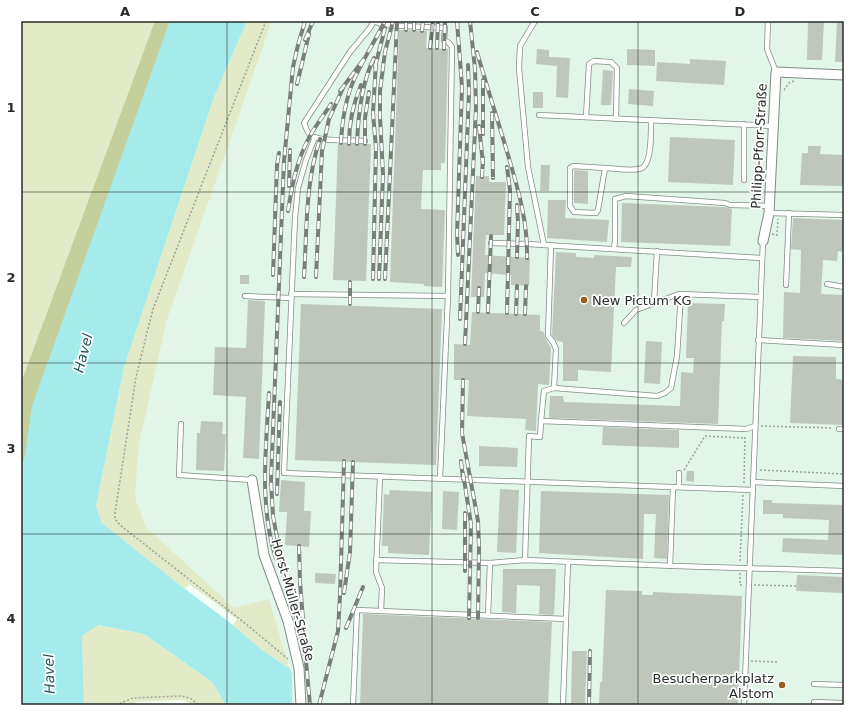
<svg xmlns="http://www.w3.org/2000/svg" width="865" height="726" font-family="'DejaVu Sans',sans-serif">
<style>
.built{fill:#e1f5e8}
.green{fill:#e2eac7}
.forest{fill:#c4cf9b}
.water{fill:#a5ebec}
.building{fill:#bfc7bd}
.lines{fill:none;stroke-linecap:round;stroke-linejoin:round}
.lane-casing{stroke:#818c85;stroke-width:6}
.street-casing{stroke:#818c85;stroke-width:11}
.path{stroke:#9aa39d;stroke-width:1.5;stroke-dasharray:2 2;stroke-linecap:butt}
.lane{stroke:#fff;stroke-width:4.5}
.street{stroke:#fff;stroke-width:9}
.rail-casing{stroke:#787f7a;stroke-width:4}
.rail{stroke:#fff;stroke-width:2.5;stroke-dasharray:8;stroke-linecap:butt}
.grid{fill:none;stroke:#272c29;stroke-width:1;stroke-opacity:0.55}
.poi-dot{fill:#9b5c24;stroke:#fff;stroke-width:1.5}
.labels{text-anchor:middle;dominant-baseline:central;stroke-width:3.5;stroke-linejoin:round;paint-order:stroke}
.street-label{font-size:13px;fill:#272c29;stroke:#fff}
.poi-label{font-size:13px;fill:#272c29;stroke:#fff;text-anchor:start}
.water-label{font-size:14px;font-style:italic;fill:#205b5c;stroke:#fff}
.neatline{fill:none;stroke:#272c29;stroke-width:1.5}
.grid-label{font-size:13px;text-anchor:middle;font-weight:bold;fill:#272c29}
</style>
<rect width="100%" height="100%" fill="#f2fef6"/>
<polygon class="built" points="272,21 844,21 844,705 292,705 292,674 269,599 234,609 146,527 135,497 139,444 167,320"/>
<g class="green">
<polygon points="21,21 178,21 21,524"/>
<polygon points="247,21 272,21 167,320 139,444 135,497 146,527 234,608 269,599 290,669 262,650 233,625 237,619 189,584 185,589 102,523 96,506 124,367 214,97"/>
<polygon points="97,625 144,634 212,682 226,705 194,705 182,700 136,702 131,705 84,705 82,636"/>
</g>
<polygon class="forest" points="155,21 170,21 102,213 23,463 21,482 21,383"/>
<polygon class="water" points="170,21 247,21 214,97 124,367 96,506 102,523 185,589 233,625 262,650 290,669 292,674 292,705 226,705 212,682 144,634 98,625 82,636 84,705 21,705 21,482 32,406"/>
<g class="building">
<polygon points="808,21 824,21 822,60 807,60"/>
<polygon points="837,21 844,21 844,62 835,62"/>
<polygon points="399,30 427,31 426,48 448,49 445,163 441,163 441,170 423,170 421,209 445,210 442,287 424,286 424,284 390,282"/>
<polygon points="537,49 549,50 549,57 570,58 568,98 556,97 557,66 536,64"/>
<polygon points="627,49 655,50 655,66 627,65"/>
<polygon points="690,59 726,61 724,85 656,81 657,62 690,64"/>
<polygon points="603,70 613,71 611,105 601,105"/>
<polygon points="629,89 654,91 653,106 628,104"/>
<rect x="533" y="92" width="10" height="16"/>
<polygon points="670,137 735,140 733,185 668,182"/>
<polygon points="338,144 371,144 366,281 333,280"/>
<polygon points="808,146 821,146 820,154 844,155 844,186 800,185 802,153 808,153"/>
<polygon points="541,165 550,165 549,191 540,191"/>
<polygon points="574,170 588,171 588,204 574,203"/>
<polygon points="476,176 489,176 489,182 506,182 504,235 486,235 485,255 530,258 529,286 511,285 511,275 485,273 484,297 471,297"/>
<polygon points="548,200 566,200 565,218 609,220 607,242 547,238"/>
<polygon points="622,203 725,207 732,209 730,246 621,242"/>
<polygon points="793,218 844,220 844,252 838,251 837,261 823,260 821,294 844,295 844,341 783,338 784,292 800,293 801,250 791,249"/>
<polygon points="556,252 576,253 576,257 594,258 594,255 632,257 631,267 616,267 611,372 578,370 578,381 563,381 563,342 557,341 552,335"/>
<rect x="240" y="275" width="9" height="9"/>
<polygon points="248,300 265,301 259,459 243,458 246,397 213,395 215,347 246,348"/>
<polygon points="688,303 725,304 724,321 722,321 718,424 549,418 550,396 563,396 564,402 680,406 681,372 693,373 694,358 686,358"/>
<polygon points="301,304 442,309 436,465 295,460"/>
<polygon points="472,312 540,315 540,331 544,332 545,338 551,348 549,385 538,384 536,431 525,430 526,419 467,416 469,380 454,380 454,344 470,345"/>
<polygon points="646,341 662,342 660,384 644,383"/>
<polygon points="793,356 836,357 836,379 844,380 844,425 790,423"/>
<polygon points="201,421 223,422 222,434 226,434 224,471 196,470 197,433 200,433"/>
<polygon points="603,427 679,430 679,448 602,445"/>
<polygon points="479,446 518,448 517,467 479,466"/>
<polygon points="687,471 694,471 694,482 686,481"/>
<polygon points="281,480 305,482 304,511 311,511 309,547 285,545 287,512 279,512"/>
<polygon points="500,489 519,490 516,553 497,552"/>
<polygon points="390,490 432,492 429,555 388,553 388,546 382,546 384,494 389,495"/>
<polygon points="443,491 459,492 457,530 442,529"/>
<polygon points="541,491 669,495 667,559 654,558 656,514 644,514 643,559 539,553"/>
<polygon points="763,500 772,500 772,503 844,505 844,555 782,552 783,538 828,540 829,520 783,518 783,514 763,514"/>
<polygon points="503,569 556,569 554,614 552,615 539,614 540,586 517,585 516,613 502,612"/>
<polygon points="315,573 336,574 335,584 315,583"/>
<polygon points="797,575 844,577 844,593 796,591"/>
<polygon points="606,590 642,591 642,595 653,595 653,592 742,596 738,705 599,705 600,682 602,682"/>
<polygon points="363,614 552,622 548,705 360,705"/>
<polygon points="572,651 587,651 585,705 571,705"/>
</g>
<g class="lines">
<g class="lane-casing">
<g id="lane">
<polyline points="535,21 520,46 519,68 528,167 544,245"/>
<polyline points="768,21 767,49 776,72"/>
<polyline points="539,115 773,126"/>
<polyline points="586,117 589,64 594,61 611,62 617,68 616,119"/>
<polyline points="744,124 744,180"/>
<polyline points="315,137 306,160 298,188 295,218 284,473 753,490"/>
<path d="M365,141C354,140 318,142 310,135C307,132 306,127 304,123L350,52L370,28L374,21"/>
<path d="M605,168L573,166L570,168V206L574,212L596,213L598,210L605,168C614,168 634,172 642,168C652,163 651,131 651,120"/>
<polyline points="769,213 844,215"/>
<polyline points="491,243 527,244 761,258"/>
<polyline points="614,249 615,240 615,199 626,196 725,203 730,205 769,206"/>
<polyline points="827,284 844,287"/>
<polyline points="786,285 789,213"/>
<polyline points="291,294 448,296 452,47 449,43 444,40 445,28 383,25 374,21"/>
<polyline points="245,296 291,298"/>
<polyline points="654,302 657,251"/>
<polyline points="624,323 636,310 679,294 760,297"/>
<polyline points="758,340 844,345"/>
<polyline points="554,388 657,396 665,393 671,388 677,356 681,294"/>
<polyline points="541,421 544,391 554,388 556,349 553,342 548,336 551,245"/>
<polyline points="181,424 179,475 252,480"/>
<polyline points="839,429 844,429"/>
<polyline points="380,476 376,572 382,588 381,611"/>
<polyline points="440,478 448,296"/>
<polyline points="753,482 844,486"/>
<polyline points="679,487 679,473"/>
<polyline points="376,560 490,563 525,560 675,566 844,571"/>
<polyline points="525,560 529,436 540,437 541,421 746,429 755,426"/>
<polyline points="670,566 673,487"/>
<polyline points="488,615 490,563"/>
<polyline points="814,684 844,685"/>
<polyline points="814,702 841,703"/>
<polyline points="353,705 357,610 566,619"/>
<polyline points="563,705 568,562"/>
<polyline points="744,705 763,241"/>
</g>
</g>
<g class="street-casing">
<g id="street">
<polyline points="763,241 769,213 776,72 844,75"/>
<polyline points="252,480 264,555 288,621 299,668 301,705"/>
</g>
</g>
<g class="path">
<polyline points="266,21 153,309 136,377 115,513 115,519 120,525 246,624 288,659"/>
<polyline points="784,90 789,83 794,81"/>
<polyline points="772,234 777,235 778,219"/>
<polyline points="761,426 833,428"/>
<polyline points="684,470 705,436 745,438"/>
<polyline points="760,470 844,474"/>
<polyline points="744,483 745,435"/>
<polyline points="740,561 743,495"/>
<polyline points="740,573 740,585 742,585"/>
<polyline points="754,585 796,586"/>
<polyline points="751,661 777,662"/>
<polyline points="116,705 133,698 181,696 190,698 199,705"/>
</g>
<use href="#lane" class="lane"/>
<use href="#street" class="street"/>
<g class="rail-casing">
<g id="rail">
<polyline points="305,21 298,45 293,67 284,161 271,480 273,516 283,569 301,635 306,662 310,705"/>
<polyline points="457,21 462,87 457,234 458,255"/>
<polyline points="406,30 406,21"/>
<polyline points="414,30 414,21"/>
<polyline points="422,31 423,21"/>
<polyline points="305,40 313,21"/>
<polyline points="430,48 433,21"/>
<polyline points="437,48 438,21"/>
<polyline points="444,49 445,21"/>
<path d="M477,52C487,87 498,121 508,155C518,189 528,222 527,258"/>
<polyline points="375,67 385,28"/>
<polyline points="483,80 483,134"/>
<polyline points="297,84 309,34"/>
<polyline points="340,91 364,59"/>
<polyline points="492,113 493,178"/>
<polyline points="479,126 483,164"/>
<path d="M341,143C342,122 345,101 353,82C362,61 375,41 385,21"/>
<path d="M349,144C349,123 353,104 361,85"/>
<path d="M357,144C358,117 362,82 374,58"/>
<polyline points="365,144 365,118 369,92"/>
<polyline points="482,177 483,158"/>
<polyline points="289,186 290,150"/>
<polyline points="517,205 518,222 517,257"/>
<path d="M288,211C292,185 297,159 310,136C316,125 324,115 331,104"/>
<polyline points="273,275 277,165 279,153"/>
<path d="M304,277C307,231 305,183 320,139"/>
<polyline points="316,277 322,151 329,119 343,88"/>
<polyline points="373,279 376,148 373,113 376,62"/>
<polyline points="379,279 383,174 380,117 380,91 385,52 393,21"/>
<polyline points="385,279 397,23"/>
<polyline points="350,304 350,282"/>
<polyline points="478,312 479,288"/>
<polyline points="488,312 491,236"/>
<polyline points="507,313 510,190 507,167"/>
<polyline points="516,314 517,286"/>
<polyline points="525,314 526,286"/>
<polyline points="460,319 469,92 468,65"/>
<polyline points="465,344 476,108 475,69 470,21"/>
<polyline points="463,380 462,433 478,521 479,548 478,618"/>
<path d="M269,393C266,448 259,506 276,559"/>
<polyline points="461,461 463,479"/>
<polyline points="463,473 471,524 469,618"/>
<polyline points="277,494 280,402"/>
<polyline points="465,513 465,571"/>
<polyline points="299,546 300,582 304,632"/>
<polyline points="344,593 350,552 353,462"/>
<polyline points="346,628 363,587"/>
<polyline points="319,705 338,631 340,596 344,461"/>
<polyline points="589,705 590,651"/>
</g>
</g>
<use href="#rail" class="rail"/>
</g>
<path class="grid" d="M227,21V705M432,21V705M638,21V705M21,192H844M21,363H844M21,534H844"/>
<g class="poi-dot">
<circle cx="584" cy="300" r="4"/>
<circle cx="782" cy="685" r="4"/>
</g>
<g class="labels">
<g class="street-label">
<text transform="translate(759 146) rotate(-87)">Philipp-Pforr-Straße</text>
<text transform="translate(293 600) rotate(74)">Horst-Müller-Straße</text>
</g>
<g class="poi-label">
<text x="592" y="300">New Pictum KG</text>
<text x="774" y="678" text-anchor="end">Besucherparkplatz<tspan x="774" dy="15">Alstom</tspan></text>
</g>
<g class="water-label">
<text transform="translate(83 353) rotate(-76)">Havel</text>
<text transform="translate(49 674) rotate(-92)">Havel</text>
</g>
</g>
<rect width="865" height="726" fill="none" stroke="#ffffff" stroke-width="44"/>
<rect x="22" y="22" width="821" height="682" class="neatline"/>
<g class="grid-label">
<text x="125" y="16">A</text>
<text x="330" y="16">B</text>
<text x="535" y="16">C</text>
<text x="740" y="16">D</text>
<text x="11" y="112">1</text>
<text x="11" y="282">2</text>
<text x="11" y="453">3</text>
<text x="11" y="623">4</text>
</g>
</svg>
